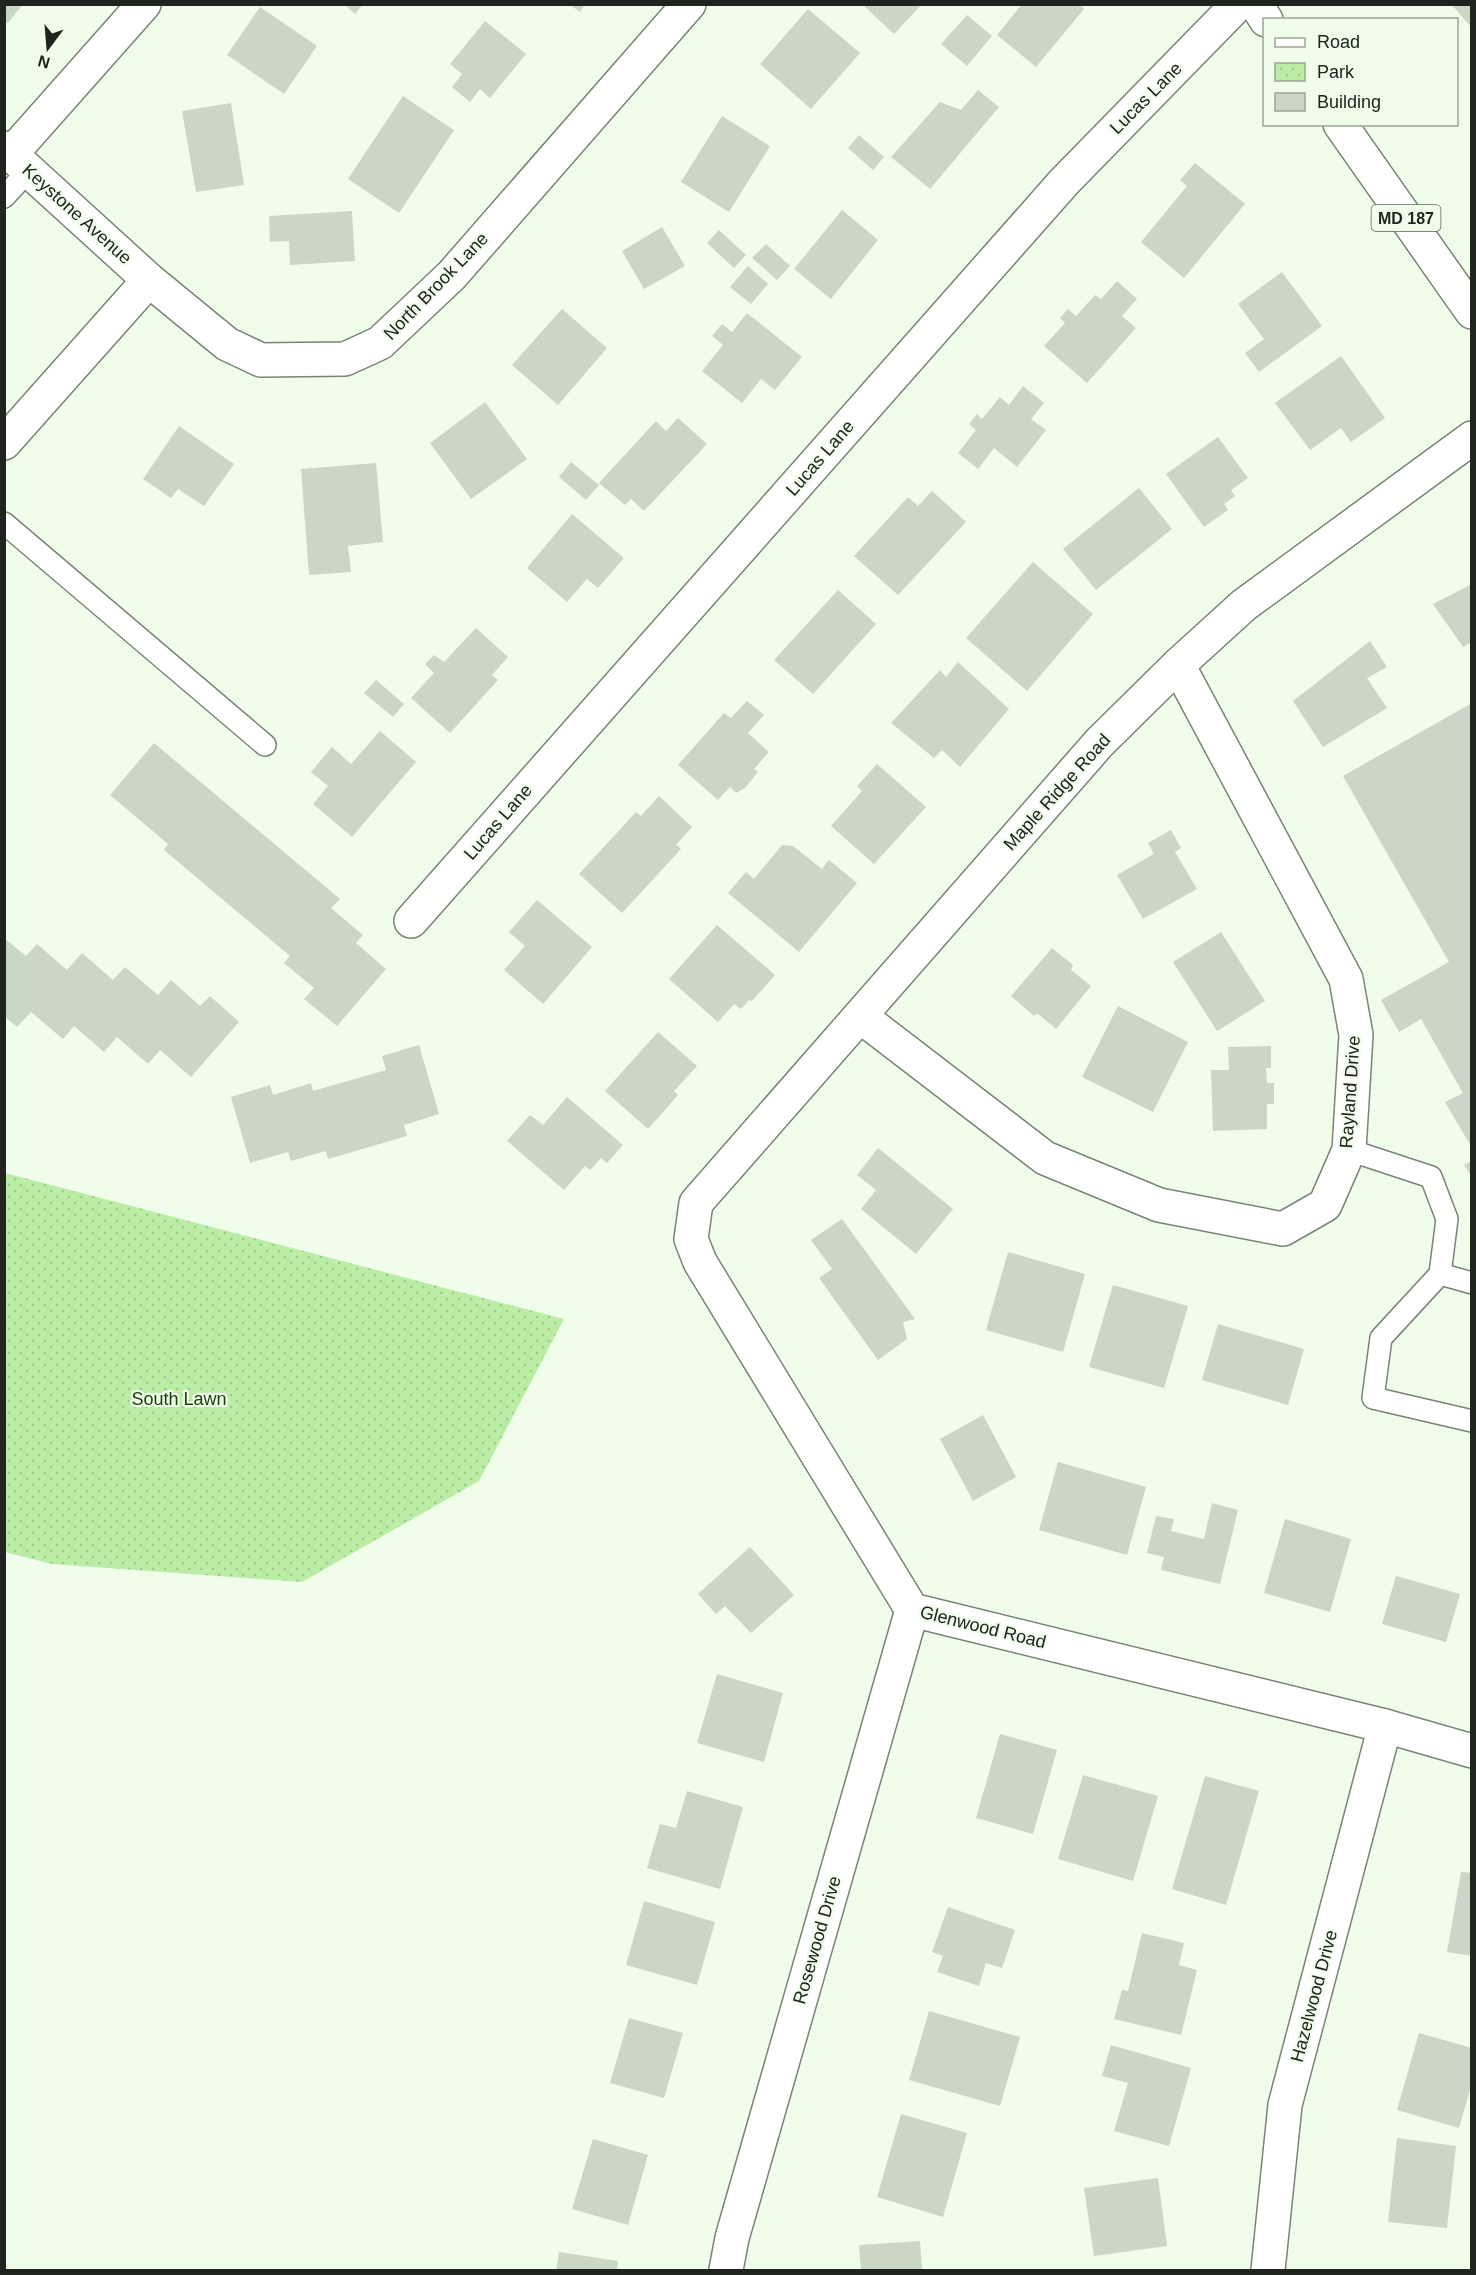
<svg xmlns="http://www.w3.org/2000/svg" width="1476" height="2275" font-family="Arial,sans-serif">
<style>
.park{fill:url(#park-dots)}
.building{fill:#cad7c6}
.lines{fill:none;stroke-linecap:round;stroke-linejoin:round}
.service-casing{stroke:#798475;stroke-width:24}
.minor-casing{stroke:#798475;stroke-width:36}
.primary-casing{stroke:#798475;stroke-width:36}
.service{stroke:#fff;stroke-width:21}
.minor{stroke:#fff;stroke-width:33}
.primary{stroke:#fff;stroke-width:33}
.labels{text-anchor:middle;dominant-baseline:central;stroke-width:4.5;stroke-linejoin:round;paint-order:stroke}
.shield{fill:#f0fdeb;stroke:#5e655c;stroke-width:1.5}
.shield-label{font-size:16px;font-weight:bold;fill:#20241e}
.street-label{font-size:18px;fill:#20241e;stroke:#f0fdeb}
.park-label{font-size:18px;fill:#193d05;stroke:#f0fdeb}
</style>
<defs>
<pattern id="park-dots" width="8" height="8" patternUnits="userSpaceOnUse" patternTransform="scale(1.5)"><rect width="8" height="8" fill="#bbeda7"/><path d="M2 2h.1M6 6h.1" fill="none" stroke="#a0cb8f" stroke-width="1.8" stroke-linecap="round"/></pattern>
</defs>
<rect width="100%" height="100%" fill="#f0fdeb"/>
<polygon class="park" points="5,1173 564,1319 479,1481 302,1582 52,1564 5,1552"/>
<g class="building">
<polygon points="4,4 23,4 8,23 4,21"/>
<polygon points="344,4 363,4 355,14"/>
<polygon points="569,4 585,4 580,12"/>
<polygon points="862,4 922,4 894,34"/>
<polygon points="1022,4 1079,4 1084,9 1036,67 997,35"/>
<polygon points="1451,4 1472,4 1472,28"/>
<polygon points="260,7 317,46 284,94 227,55"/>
<polygon points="808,9 860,53 811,109 760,64"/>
<polygon points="967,15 992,36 967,66 941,44"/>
<polygon points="485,21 526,54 490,98 480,89 470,102 452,87 462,74 450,64"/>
<polygon points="978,90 999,107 930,189 891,157 940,102 961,110"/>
<polygon points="403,96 454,130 399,213 348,179"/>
<polygon points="231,103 244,185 196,192 182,111"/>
<polygon points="722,116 770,146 729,212 681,182"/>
<polygon points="859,135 884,157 873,170 848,148"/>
<polygon points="1195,163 1245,204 1184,278 1141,242 1187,186 1180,180"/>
<polygon points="842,210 878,240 831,299 794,269"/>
<polygon points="352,211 355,261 290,265 289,241 270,242 269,216"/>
<polygon points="662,227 685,266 644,289 622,251"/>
<polygon points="719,230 746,255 734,268 707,243"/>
<polygon points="766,244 790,266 777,280 752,258"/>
<polygon points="748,266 768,284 751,304 730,287"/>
<polygon points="1282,272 1322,326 1259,372 1245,353 1264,339 1238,304"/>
<polygon points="1117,281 1137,299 1122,316 1136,328 1087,383 1044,346 1065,323 1060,318 1068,309 1076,316 1095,295 1101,299"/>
<polygon points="562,309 607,348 558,405 512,365"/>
<polygon points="747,313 802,357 775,390 761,379 742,403 702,371 723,345 712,336 722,324 732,332"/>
<polygon points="1341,356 1385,418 1351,442 1341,428 1310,450 1275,403"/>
<polygon points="1023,386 1044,403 1031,419 1046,430 1017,467 994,448 978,469 958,453 976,430 969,424 977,414 982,419 1000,397 1009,405"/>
<polygon points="485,402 527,459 471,499 430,443"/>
<polygon points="678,418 707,444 644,511 631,499 625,505 599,483 656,421 666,431"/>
<polygon points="179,426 234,464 204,506 178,489 171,498 143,479"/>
<polygon points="1218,437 1248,478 1231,490 1235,496 1224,504 1228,510 1204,527 1166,474"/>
<polygon points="571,462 599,485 586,500 559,477"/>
<polygon points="376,463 383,542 348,546 351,572 309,575 301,469"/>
<polygon points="1139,488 1172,529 1096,590 1063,549"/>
<polygon points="932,491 966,522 898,595 854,556 908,497 918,506"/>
<polygon points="572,514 624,558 598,588 587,579 567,602 527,568"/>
<polygon points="1033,562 1093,614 1027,691 966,638"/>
<polygon points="1472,584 1472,642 1463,647 1433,604"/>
<polygon points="838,590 876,624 813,694 774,660"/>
<polygon points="476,628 508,657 492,675 498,680 450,733 411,698 434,673 425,664 434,655 444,662"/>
<polygon points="1370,641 1387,667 1367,678 1387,708 1323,747 1293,701"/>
<polygon points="958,662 1009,709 960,767 942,750 934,758 891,723 940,670 946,677"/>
<polygon points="376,680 404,704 393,717 364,693"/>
<polygon points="747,701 764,715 748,733 769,752 754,769 758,772 745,788 736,793 730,787 718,800 678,765 724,713 731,718"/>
<polygon points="1472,703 1472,1148 1445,1102 1463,1093 1421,1019 1399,1032 1381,1000 1449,962 1343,776"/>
<polygon points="380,731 416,762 352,837 313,804 328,786 311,772 332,747 351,764"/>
<polygon points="154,743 340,899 331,908 363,935 356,943 386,969 337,1026 304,999 314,988 284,963 290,956 164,850 168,844 110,795"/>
<polygon points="877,764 926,807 874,864 831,826 862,791 857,786"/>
<polygon points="659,796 692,827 676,845 681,849 622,913 579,874 636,812 641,816"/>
<polygon points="1171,830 1181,848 1175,852 1197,889 1143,919 1117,875 1154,854 1148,843"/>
<polygon points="782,845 793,846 822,869 829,860 857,883 799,952 728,893 746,872 754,879"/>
<polygon points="537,900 592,947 543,1004 504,970 525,946 509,932"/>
<polygon points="717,925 775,975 752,1001 749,1000 741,1009 734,1004 718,1022 669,979"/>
<polygon points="1221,932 1265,1001 1217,1031 1173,962"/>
<polygon points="4,938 26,956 37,944 67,970 82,953 113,980 125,967 158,995 171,980 200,1006 210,996 239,1022 191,1077 160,1050 148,1064 117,1037 104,1052 74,1026 63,1039 31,1012 17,1027 4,1016"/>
<polygon points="1052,948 1073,965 1071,970 1091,986 1056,1029 1037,1013 1034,1016 1011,996"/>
<polygon points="1118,1006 1188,1042 1153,1112 1082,1077"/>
<polygon points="658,1032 697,1066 674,1091 678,1095 648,1129 605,1091"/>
<polygon points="419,1045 439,1114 404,1125 407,1136 328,1159 326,1151 291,1161 288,1152 250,1163 231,1097 270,1085 273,1095 311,1083 313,1091 386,1070 382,1056"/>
<polygon points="1271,1046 1271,1068 1266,1068 1267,1083 1274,1083 1274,1104 1267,1104 1267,1129 1213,1131 1211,1070 1229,1070 1228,1047"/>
<polygon points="567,1097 623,1145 607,1163 601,1158 590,1170 585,1166 564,1190 507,1141 530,1115 543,1125"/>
<polygon points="878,1148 953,1209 916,1254 861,1209 876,1190 857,1175"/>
<polygon points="1472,1161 1472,1177 1464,1165"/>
<polygon points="842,1219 915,1319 903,1322 907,1339 878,1360 819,1278 832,1269 811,1240"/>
<polygon points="1008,1252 1085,1274 1063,1352 986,1330"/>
<polygon points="1113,1285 1188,1306 1164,1388 1089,1367"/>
<polygon points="1218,1324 1304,1349 1288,1405 1202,1380"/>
<polygon points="983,1415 1016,1477 973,1501 940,1439"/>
<polygon points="1058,1462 1146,1487 1127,1555 1039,1530"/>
<polygon points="1212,1503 1238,1510 1220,1584 1161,1570 1164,1557 1147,1553 1156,1516 1174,1519 1171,1531 1204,1539"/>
<polygon points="1285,1519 1351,1539 1330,1612 1264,1593"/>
<polygon points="750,1547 794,1595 751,1633 725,1606 716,1614 698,1594"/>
<polygon points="1396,1576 1460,1594 1446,1642 1382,1624"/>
<polygon points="717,1674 783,1693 764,1762 697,1743"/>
<polygon points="1000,1734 1057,1750 1033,1834 976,1818"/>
<polygon points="1083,1775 1158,1796 1133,1881 1058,1859"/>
<polygon points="1205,1776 1259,1791 1226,1905 1172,1889"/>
<polygon points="687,1791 743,1807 720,1889 647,1868 660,1824 676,1828"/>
<polygon points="1461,1872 1472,1873 1472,1956 1447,1952"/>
<polygon points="644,1901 715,1922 697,1985 626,1965"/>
<polygon points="948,1907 1015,1930 1002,1968 986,1963 979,1986 937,1972 943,1956 932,1952"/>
<polygon points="1142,1933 1184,1943 1179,1965 1197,1970 1181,2035 1114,2019 1122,1990 1128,1991"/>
<polygon points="929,2011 1020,2037 1000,2106 909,2080"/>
<polygon points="629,2018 683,2033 664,2098 610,2083"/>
<polygon points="1419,2033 1472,2048 1472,2083 1459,2128 1397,2110"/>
<polygon points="1111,2045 1191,2068 1169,2146 1114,2131 1128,2083 1102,2076"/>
<polygon points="901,2114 967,2133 943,2217 877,2197"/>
<polygon points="1397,2138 1456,2146 1447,2228 1388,2222"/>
<polygon points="593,2139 648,2155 628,2225 572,2209"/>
<polygon points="1158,2178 1167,2246 1094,2256 1084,2188"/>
<polygon points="920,2241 922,2270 861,2270 859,2245"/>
<polygon points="559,2252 618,2261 617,2270 556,2270"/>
</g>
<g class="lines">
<g class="service-casing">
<g id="service">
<polyline points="4,197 29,170"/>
<polyline points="4,523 265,745"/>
<polyline points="1349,1150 1431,1177 1447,1219 1440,1274"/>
<polyline points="1472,1283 1440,1274 1381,1338 1373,1398 1472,1421"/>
</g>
</g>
<g class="minor-casing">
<g id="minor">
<polyline points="4,148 149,280 227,344 261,360 345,359 380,343 452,275 689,4"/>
<polyline points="11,154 144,4"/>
<polyline points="1472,438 1244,605 1178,665 1099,743 696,1203 691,1239 700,1262 912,1610 1385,1726 1472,1751"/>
<polyline points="4,443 149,280"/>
<polyline points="411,921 1064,182 1238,4"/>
<polyline points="860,1016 1045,1158 1159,1205 1283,1229 1325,1205 1349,1150 1356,1035 1346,979 1178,665"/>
<polyline points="726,2270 732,2238 912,1610"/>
<polyline points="1268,2270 1285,2105 1385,1726"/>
</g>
</g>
<g class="primary-casing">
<g id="primary">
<polyline points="1256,4 1266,20"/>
<polyline points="1340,124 1472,312"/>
</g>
</g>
<use href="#service" class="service"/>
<use href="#minor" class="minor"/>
<use href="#primary" class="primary"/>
</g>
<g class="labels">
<rect class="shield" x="1371.5" y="205" width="69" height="26" rx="4.5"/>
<g class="shield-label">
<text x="1406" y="218">MD 187</text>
</g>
<g class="street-label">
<text transform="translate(1146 98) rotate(-45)">Lucas Lane</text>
<text transform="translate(77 214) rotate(42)">Keystone Avenue</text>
<text transform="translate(436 286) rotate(-46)">North Brook Lane</text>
<text transform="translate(820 458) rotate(-49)">Lucas Lane</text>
<text transform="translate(1057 792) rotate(-48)">Maple Ridge Road</text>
<text transform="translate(498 822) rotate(-49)">Lucas Lane</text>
<text transform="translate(1350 1092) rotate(-86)">Rayland Drive</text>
<text transform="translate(983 1627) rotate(14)">Glenwood Road</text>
<text transform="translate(817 1940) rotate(-74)">Rosewood Drive</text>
<text transform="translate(1314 1996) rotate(-75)">Hazelwood Drive</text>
</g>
<g class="park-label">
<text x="179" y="1399">South Lawn</text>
</g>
</g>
<rect width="1476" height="2275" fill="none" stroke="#20241e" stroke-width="12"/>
<rect x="1263" y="18" width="195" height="108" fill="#f0fdeb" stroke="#9da699" stroke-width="1.5"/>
<rect x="1275" y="38" width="30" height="9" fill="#ffffff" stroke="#9da699" stroke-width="1.5"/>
<text x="1317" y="48" font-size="18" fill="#20241e">Road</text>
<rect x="1275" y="63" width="30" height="18" fill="url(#park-dots)" stroke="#9da699" stroke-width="1.5"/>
<text x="1317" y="78" font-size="18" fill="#20241e">Park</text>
<rect x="1275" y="93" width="30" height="18" fill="#cad7c6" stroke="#9da699" stroke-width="1.5"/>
<text x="1317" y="108" font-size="18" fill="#20241e">Building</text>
<g transform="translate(48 48) rotate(196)" stroke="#f0fdeb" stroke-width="4.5" paint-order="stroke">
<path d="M0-4.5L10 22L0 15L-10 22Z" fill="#20241e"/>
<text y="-9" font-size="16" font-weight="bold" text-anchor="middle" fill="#20241e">N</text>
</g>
</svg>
